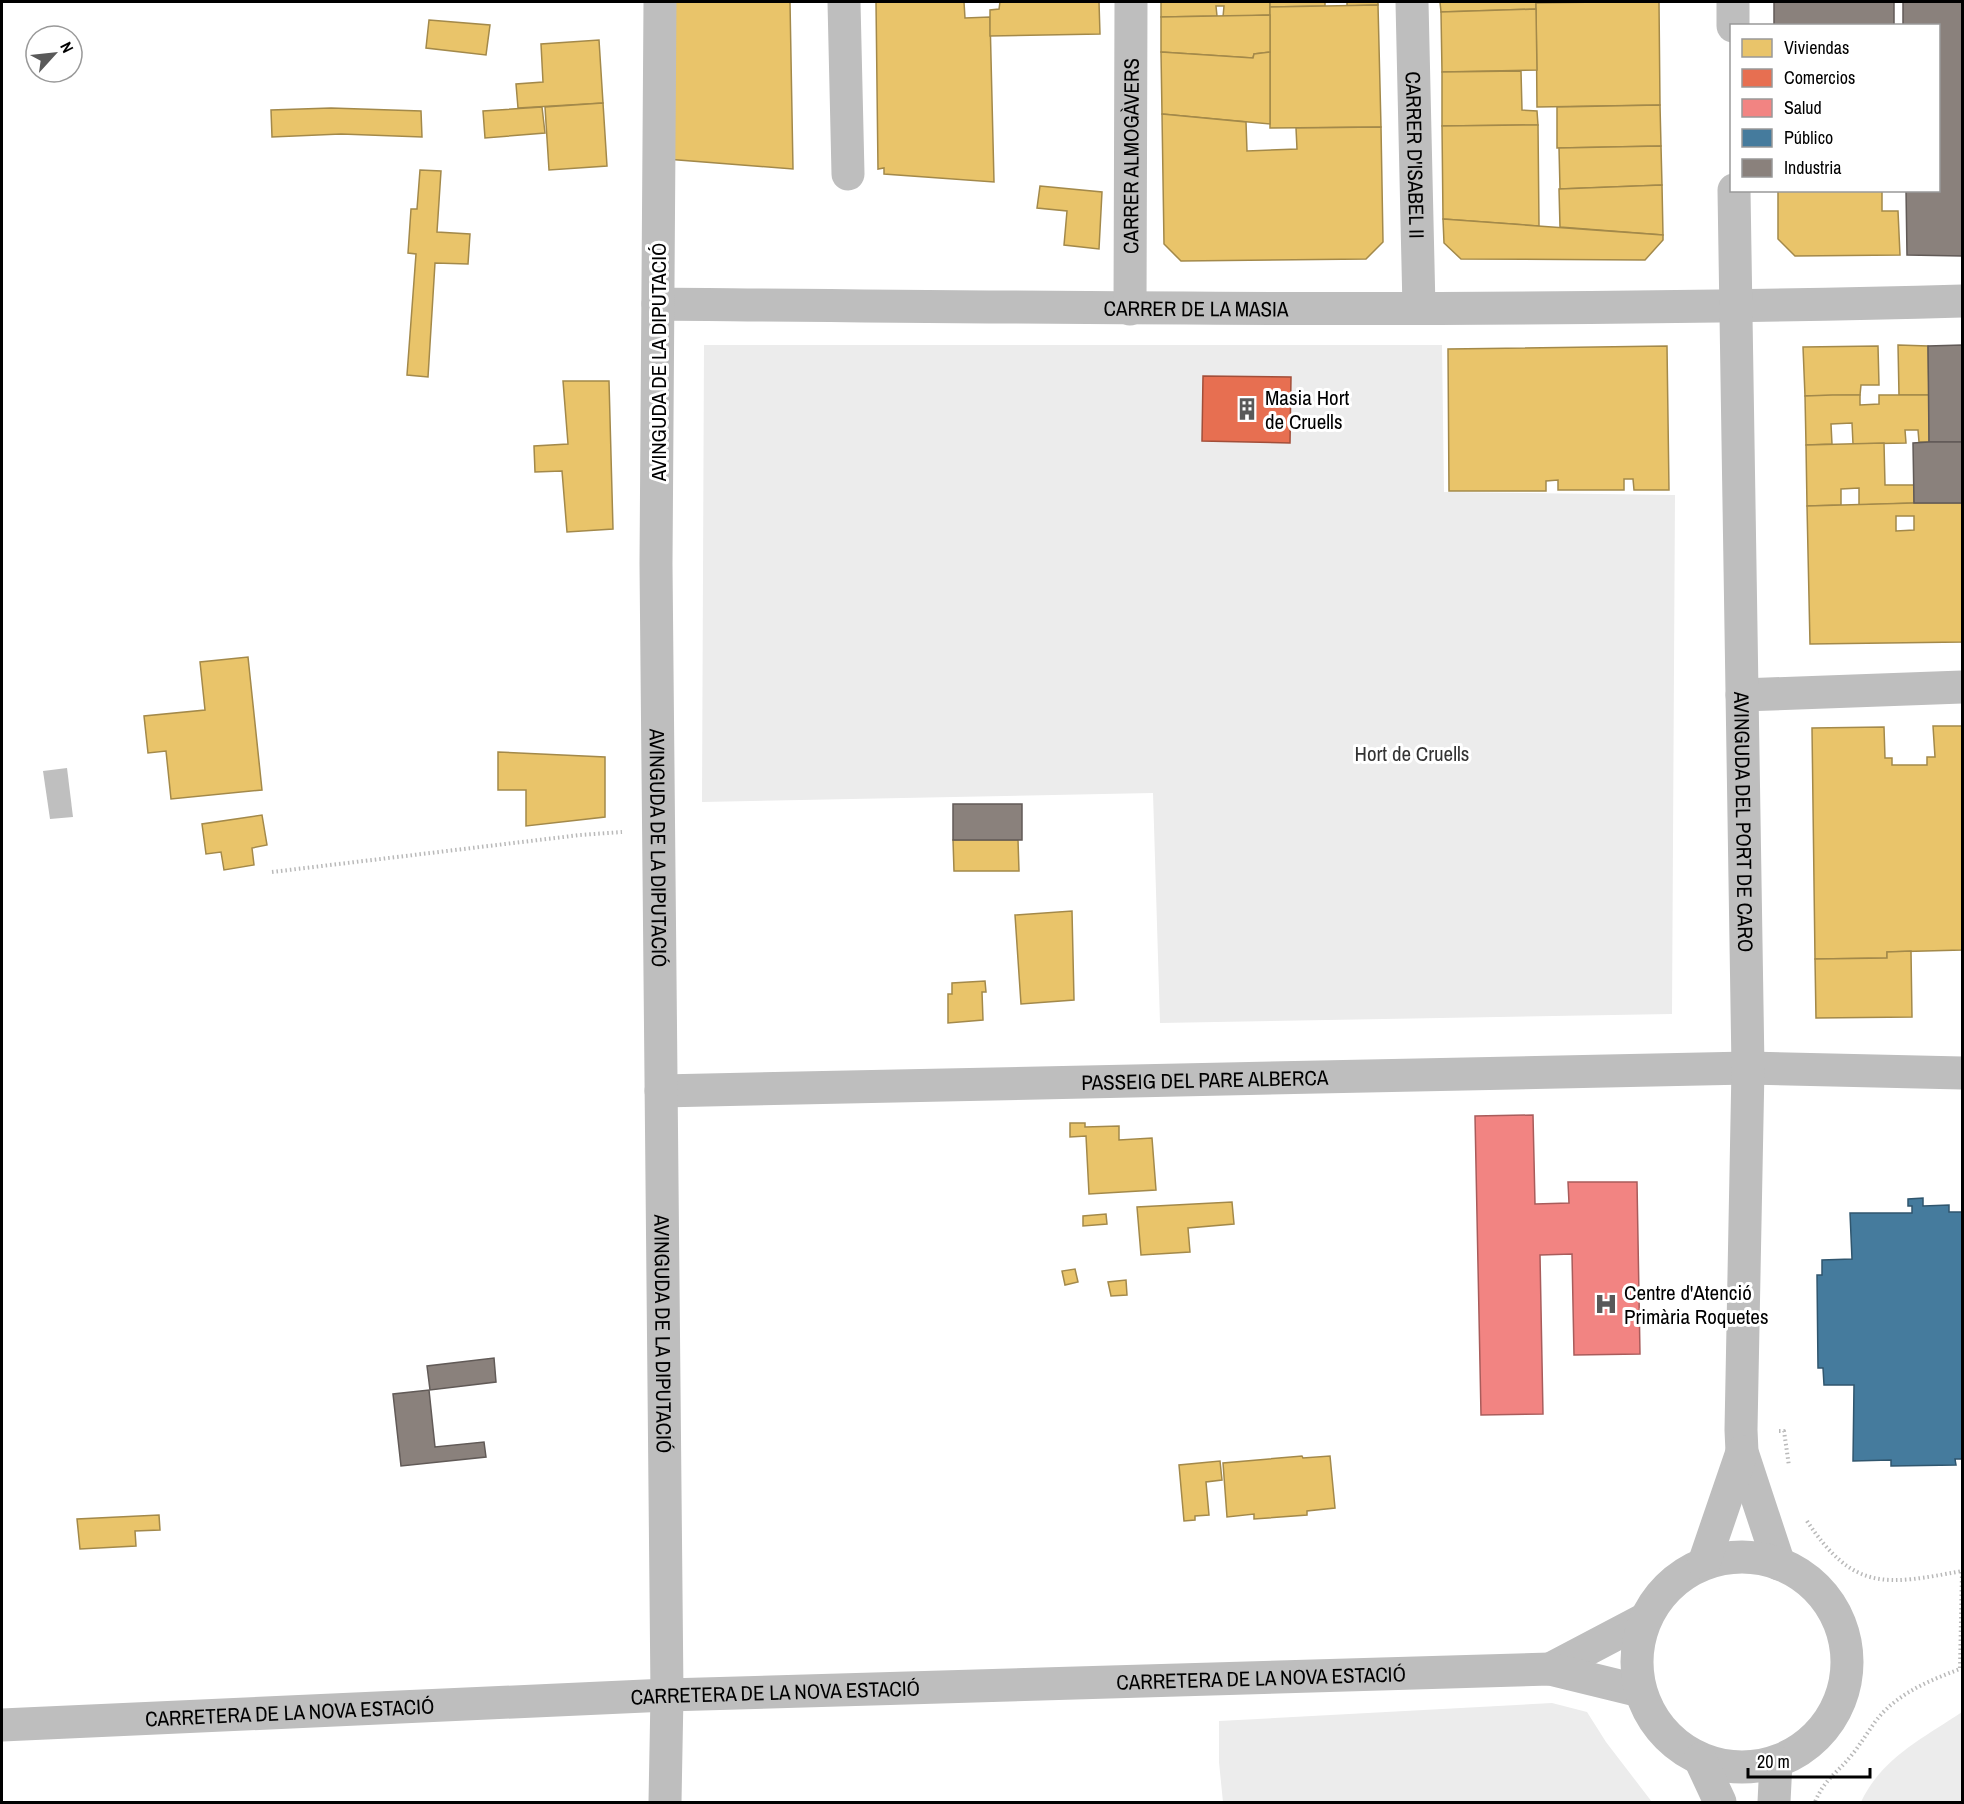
<svg xmlns="http://www.w3.org/2000/svg" width="1964" height="1804" font-family="'Archivo Narrow',sans-serif">
<style>
.green{fill:#ececec}
.water{fill:#bfbfbf}
.homes{fill:#e9c46a;stroke:#a3894a;stroke-width:1.5;fill-rule:evenodd}
.shops{fill:#e76f51;stroke:#a24e39;stroke-width:1.5}
.health{fill:#f28482;stroke:#a95c5b;stroke-width:1.5}
.public{fill:#457b9d;stroke:#30566e;stroke-width:1.5}
.industry{fill:#8a817c;stroke:#615a57;stroke-width:1.5}
.lines{fill:none;stroke-linecap:round;stroke-linejoin:round}
.path{stroke:#b9b9b9;stroke-width:4;stroke-dasharray:1.5 3;stroke-linecap:butt}
.minor{stroke:#bebebe;stroke-width:33}
.tertiary{stroke:#bebebe;stroke-width:33}
.labels{text-anchor:middle;dominant-baseline:central;stroke-width:6;stroke-linejoin:round;paint-order:stroke}
.street-label{font-size:21px;fill:#000;stroke:#fff}
.poi-label{font-size:21px;fill:#000;stroke:#fff;text-anchor:start}
.park-label{font-size:21px;fill:#333;stroke:#fff}
</style>
<rect width="100%" height="100%" fill="#fff"/>
<g class="green">
<polygon points="704,345 1442,345 1444,492 1675,495 1672,1014 1160,1023 1153,793 702,802"/>
<polygon points="1552,1703 1587,1712 1606,1742 1652,1802 1223,1802 1219,1762 1219,1721"/>
<path d="M1962,1712V1802H1861C1881,1759 1923,1738 1962,1712Z"/>
</g>
<polygon class="water" points="67,768 73,817 50,819 43,771"/>
<g class="homes">
<polygon points="664,2 790,2 793,169 666,159"/>
<polygon points="876,2 964,2 965,18 990,17 994,182 884,174 884,168 878,169"/>
<polygon points="1000,2 1099,2 1100,34 990,36 990,10 999,9"/>
<polygon points="1161,2 1270,2 1270,15 1223,17 1224,6 1216,6 1217,16 1161,17"/>
<polygon points="1270,2 1325,2 1325,6 1270,7"/>
<polygon points="1347,2 1378,2 1378,5 1347,6"/>
<polygon points="1440,2 1536,2 1536,9 1441,12"/>
<polygon points="1603,2 1659,2 1660,105 1537,107 1536,3"/>
<polygon points="1378,5 1381,127 1270,128 1270,7"/>
<polygon points="1536,9 1537,70 1442,72 1441,12"/>
<polygon points="1270,15 1270,52 1254,54 1253,58 1161,52 1161,17"/>
<polygon points="429,20 490,25 486,55 426,48"/>
<polygon points="599,40 603,103 518,108 516,84 543,82 541,44"/>
<polygon points="1161,52 1253,58 1254,54 1270,52 1270,124 1162,114"/>
<polygon points="1521,71 1522,110 1537,111 1538,125 1442,126 1442,72"/>
<polygon points="603,103 607,166 549,170 545,107"/>
<polygon points="1660,105 1661,146 1557,148 1557,107"/>
<polygon points="542,107 545,133 485,138 483,111"/>
<polygon points="331,108 421,111 422,137 341,134 272,137 271,110"/>
<polygon points="1162,114 1246,122 1247,151 1297,149 1296,128 1381,127 1383,242 1366,259 1181,261 1164,244"/>
<polygon points="1523,125 1538,125 1539,226 1443,219 1442,126"/>
<polygon points="1661,146 1662,185 1560,189 1559,148"/>
<polygon points="420,170 441,171 437,232 470,234 468,264 435,263 428,377 407,375 416,254 408,253 411,209 417,209"/>
<polygon points="1662,185 1663,235 1560,227 1559,189"/>
<polygon points="1040,186 1102,192 1099,249 1064,245 1067,211 1037,208"/>
<polygon points="1778,190 1882,190 1882,211 1898,211 1900,255 1795,256 1778,239"/>
<polygon points="1443,219 1663,235 1663,240 1645,260 1461,259 1444,243"/>
<polygon points="1898,345 1928,346 1929,395 1899,395"/>
<polygon points="1667,346 1669,490 1634,490 1633,479 1624,479 1624,490 1558,490 1558,480 1546,481 1546,491 1449,491 1448,349"/>
<polygon points="1878,346 1879,385 1861,385 1860,395 1805,396 1803,347"/>
<polygon points="563,381 609,381 613,529 567,532 562,471 535,472 534,446 568,444"/>
<polygon points="1832,395 1860,395 1860,405 1879,404 1879,395 1929,395 1929,442 1919,442 1918,430 1905,430 1906,443 1853,444 1852,423 1831,424 1832,444 1806,445 1805,396"/>
<polygon points="1884,443 1885,485 1914,485 1914,503 1859,505 1859,488 1841,489 1841,505 1807,506 1806,445"/>
<path d="M1914,503H1962V642L1810,644L1807,506ZM1896,516H1914V530L1896,531Z"/>
<polygon points="248,657 262,790 171,799 166,751 148,753 144,716 205,710 200,662"/>
<polygon points="1933,726 1962,726 1962,950 1887,952 1887,958 1815,959 1812,728 1884,727 1885,758 1892,758 1892,765 1927,765 1927,757 1935,757"/>
<polygon points="498,752 605,757 605,817 526,826 526,790 498,790"/>
<polygon points="262,815 267,845 252,848 254,865 224,870 221,852 206,854 202,824"/>
<polygon points="953,840 1018,840 1019,871 954,871"/>
<polygon points="1072,911 1074,1000 1021,1004 1015,915"/>
<polygon points="1911,951 1912,1017 1816,1018 1815,959 1887,958 1887,952"/>
<polygon points="985,981 986,992 982,992 983,1020 948,1023 948,994 952,994 952,983"/>
<polygon points="1070,1123 1085,1123 1085,1127 1119,1126 1119,1140 1152,1138 1156,1190 1089,1194 1086,1136 1070,1137"/>
<polygon points="1232,1202 1234,1224 1188,1228 1190,1252 1141,1255 1137,1207"/>
<polygon points="1106,1214 1107,1224 1083,1226 1083,1216"/>
<polygon points="1075,1269 1078,1282 1065,1285 1062,1271"/>
<polygon points="1126,1280 1127,1295 1111,1296 1108,1282"/>
<polygon points="1302,1456 1303,1458 1330,1456 1335,1508 1307,1511 1307,1515 1254,1519 1254,1514 1227,1517 1223,1463"/>
<polygon points="1220,1461 1222,1480 1206,1482 1209,1515 1195,1516 1195,1520 1184,1521 1179,1465"/>
<polygon points="159,1515 160,1530 135,1531 136,1546 80,1549 77,1519"/>
</g>
<polygon class="shops" points="1203,376 1291,377 1290,443 1202,441"/>
<polygon class="health" points="1533,1115 1535,1204 1569,1203 1568,1182 1637,1182 1640,1354 1574,1355 1572,1254 1540,1255 1543,1414 1481,1415 1475,1116"/>
<polygon class="public" points="1923,1198 1923,1206 1949,1205 1949,1212 1962,1212 1962,1459 1955,1459 1956,1465 1891,1466 1891,1460 1853,1461 1854,1385 1824,1385 1823,1368 1818,1368 1817,1275 1822,1275 1822,1260 1852,1259 1850,1213 1912,1213 1912,1206 1908,1206 1908,1199"/>
<g class="industry">
<rect x="1774" y="2" width="120" height="24"/>
<polygon points="1903,2 1962,2 1962,256 1907,255 1906,190 1938,190 1938,26 1903,26"/>
<polygon points="1962,345 1962,442 1929,442 1928,346"/>
<polygon points="1929,442 1962,442 1962,503 1914,503 1913,443"/>
<rect x="953" y="804" width="69" height="36"/>
<polygon points="494,1358 496,1382 430,1390 427,1366"/>
<polygon points="429,1390 435,1447 484,1442 486,1457 401,1466 393,1394"/>
</g>
<g class="lines">
<g class="path">
<polyline points="272,872 580,835 622,832"/>
<polyline points="1779,1431 1784,1431 1789,1466"/>
<path d="M1807,1521C1854,1592 1886,1585 1962,1571L1960,1669C1928,1681 1896,1694 1875,1722C1867,1733 1860,1745 1851,1756C1836,1774 1824,1780 1815,1802"/>
</g>
<g class="minor">
<polyline points="844,2 848,174"/>
<path id="s1" d="M1412,2L1419,308"/>
<path id="s2" d="M658,304C1093,308 1528,313 1962,301"/>
<path id="s3" d="M1130,309L1131,2"/>
<polyline points="1742,695 1962,687"/>
<path id="s4" d="M661,1091L1748,1068L1962,1073"/>
<polyline points="1550,1669 1645,1619"/>
<path id="s5" d="M2,1725L667,1695L1550,1669L1640,1691"/>
</g>
<g class="tertiary">
<path id="s6" d="M660,2L656,564L667,1695L665,1802"/>
<polyline points="1733,2 1733,26"/>
<path id="s7" d="M1734,190L1748,1068L1741,1430L1742,1452L1779,1564"/>
<circle cx="1742" cy="1662" r="105"/>
<polyline points="1704,1563 1742,1452"/>
<polyline points="1700,1759 1720,1802"/>
<polyline points="1774,1802 1776,1762"/>
</g>
</g>
<defs>
<g id="building-bare" transform="scale(1.8)"><path d="M-4-6H4V6H1V3H-1V6H-4ZM-2.5-4.3h1.7v1.8h-1.7ZM.8-4.3h1.7v1.8H.8ZM-2.5-1h1.7V.8h-1.7ZM.8-1h1.7V.8H.8Z" fill="#595959" stroke="#fff" stroke-width="2.5" paint-order="stroke"/></g>
<g id="hospital-bare" transform="scale(1.8)"><path d="M-5-5h3v3.5h4V-5h3V5h-3V1.5h-4V5h-3Z" fill="#595959" stroke="#fff" stroke-width="2.5" paint-order="stroke"/></g>
</defs>
<g fill-rule="evenodd">
<use href="#building-bare" x="1247" y="409"/>
<use href="#hospital-bare" x="1606" y="1304"/>
</g>
<g class="labels">
<g class="street-label">
<text stroke="none"><textPath href="#s3" startOffset="153">CARRER ALMOGÀVERS</textPath></text>
<text stroke="none"><textPath href="#s1" startOffset="153">CARRER D'ISABEL II</textPath></text>
<text stroke="none"><textPath href="#s2" startOffset="538">CARRER DE LA MASIA</textPath></text>
<text transform="translate(658 362) rotate(-90)">AVINGUDA DE LA DIPUTACIÓ</text>
<text stroke="none"><textPath href="#s7" startOffset="632">AVINGUDA DEL PORT DE CARO</textPath></text>
<text stroke="none"><textPath href="#s6" startOffset="846">AVINGUDA DE LA DIPUTACIÓ</textPath></text>
<text stroke="none"><textPath href="#s4" startOffset="544">PASSEIG DEL PARE ALBERCA</textPath></text>
<text stroke="none"><textPath href="#s6" startOffset="1332">AVINGUDA DE LA DIPUTACIÓ</textPath></text>
<text stroke="none"><textPath href="#s5" startOffset="1260">CARRETERA DE LA NOVA ESTACIÓ</textPath></text>
<text stroke="none"><textPath href="#s5" startOffset="774">CARRETERA DE LA NOVA ESTACIÓ</textPath></text>
<text stroke="none"><textPath href="#s5" startOffset="288">CARRETERA DE LA NOVA ESTACIÓ</textPath></text>
</g>
<g class="poi-label">
<text x="1265" y="397">Masia Hort<tspan x="1265" dy="24">de Cruells</tspan></text>
<text x="1624" y="1292">Centre d'Atenció<tspan x="1624" dy="24">Primària Roquetes</tspan></text>
</g>
<g class="park-label">
<text x="1412" y="753">Hort de Cruells</text>
</g>
</g>
<rect width="1964" height="1804" fill="none" stroke="#000000" stroke-width="6"/>
<rect x="1730" y="24" width="210" height="168" fill="#ffffff" stroke="#999999" stroke-width="1.5"/>
<rect x="1742" y="39" width="30" height="18" fill="#e9c46a" stroke="#999999" stroke-width="1.5"/>
<text x="1784" y="54" font-size="18" fill="#000000">Viviendas</text>
<rect x="1742" y="69" width="30" height="18" fill="#e76f51" stroke="#999999" stroke-width="1.5"/>
<text x="1784" y="84" font-size="18" fill="#000000">Comercios</text>
<rect x="1742" y="99" width="30" height="18" fill="#f28482" stroke="#999999" stroke-width="1.5"/>
<text x="1784" y="114" font-size="18" fill="#000000">Salud</text>
<rect x="1742" y="129" width="30" height="18" fill="#457b9d" stroke="#999999" stroke-width="1.5"/>
<text x="1784" y="144" font-size="18" fill="#000000">Público</text>
<rect x="1742" y="159" width="30" height="18" fill="#8a817c" stroke="#999999" stroke-width="1.5"/>
<text x="1784" y="174" font-size="18" fill="#000000">Industria</text>
<g transform="translate(54 54) rotate(63)"><circle r="28" fill="#ffffff" stroke="#999999" stroke-width="1.5"/>
<path d="M0-4.5L10 22L0 15L-10 22Z" fill="#595959"/>
<text y="-9" font-size="16" font-weight="bold" text-anchor="middle" fill="#000000">N</text>
</g>
<path d="M1748 1768v9h122v-9" fill="none" stroke="#000000" stroke-width="3"/>
<text x="1757" y="1768" font-size="18" fill="#000000" stroke="#ffffff" stroke-width="4.5" paint-order="stroke">20 m</text>
</svg>
